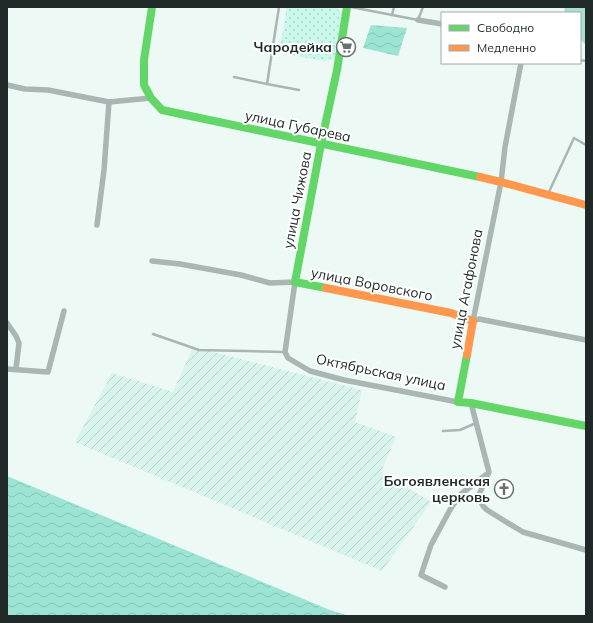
<svg xmlns="http://www.w3.org/2000/svg" width="593" height="623" font-family="Mulish,sans-serif">
<style>
.industrial{fill:url(#industrial-furrows)}
.forest{fill:url(#forest-firs)}
.park{fill:url(#park-dots)}
.water{fill:url(#water-waves)}
.lines{fill:none;stroke-linecap:round;stroke-linejoin:round}
.lane{stroke:#a9b6b3;stroke-width:2.5}
.street{stroke:#a9b6b3;stroke-width:5.5}
.fast{stroke:#63d668;stroke-width:8}
.slow{stroke:#ff974d;stroke-width:8}
.labels{text-anchor:middle;dominant-baseline:central;stroke-width:4;stroke-linejoin:round;paint-order:stroke}
.poi-label{font-size:14px;font-weight:bold;fill:#1f2a28;stroke:#fff;text-anchor:end}
.street-label{font-size:14px;fill:#1f2a28;stroke:#fff}
</style>
<defs>
<pattern id="industrial-furrows" width="10" height="10" patternUnits="userSpaceOnUse"><rect width="10" height="10" fill="#d9f3ed"/><path d="M-1 1l2-2M0 10L10 0M9 11l2-2" fill="none" stroke="#bad0cb"/></pattern>
<pattern id="forest-firs" width="22" height="20" patternUnits="userSpaceOnUse"><rect width="22" height="20" fill="#a4e0d3"/><path d="M5 1l3.5 6h-7zM16 11l3.5 6h-7z" fill="#8dc0b5"/></pattern>
<pattern id="park-dots" width="8" height="8" patternUnits="userSpaceOnUse"><rect width="8" height="8" fill="#caf8ed"/><path d="M2 2h.1M6 6h.1" fill="none" stroke="#add5cb" stroke-width="1.8" stroke-linecap="round"/></pattern>
<pattern id="water-waves" width="16" height="10" patternUnits="userSpaceOnUse"><rect width="16" height="10" fill="#9ce5d5"/><path d="M0 5q4-4 8 0t8 0" fill="none" stroke="#86c5b7"/></pattern>
</defs>
<rect width="100%" height="100%" fill="#ecf9f5"/>
<polygon class="industrial" points="193,347 362,390 355,422 396,437 381,472 431,502 382,571 75,442 112,373 173,392"/>
<polygon class="forest" points="564,7 586,7 586,45 580,39 580,13 565,13"/>
<polygon class="park" points="287,7 331,7 337,8 342,14 334,59 325,61 279,53"/>
<g class="water">
<polygon points="371,25 407,28 398,56 363,48"/>
<polygon points="7,476 330,610 349,616 7,616"/>
</g>
<g class="lines">
<g class="lane">
<polyline points="351,7 418,20 423,7"/>
<polyline points="392,15 394,7"/>
<polyline points="580,60 586,61"/>
<polyline points="234,77 267,84 279,7"/>
<polyline points="267,84 299,90"/>
<polyline points="548,194 574,138 586,145"/>
<polyline points="153,334 199,350 284,352"/>
<polyline points="443,431 460,430 476,423"/>
</g>
<g class="street">
<polyline points="418,20 442,24"/>
<polyline points="521,63 505,147 501,182 473,321 479,319 586,340"/>
<polyline points="7,85 25,89 48,90 109,102 151,98"/>
<polyline points="97,225 104,170 109,102"/>
<polyline points="152,261 180,264 241,275 270,283 295,282 285,352 288,358 310,371 344,380 458,402"/>
<polyline points="7,323 16,336 19,343 16,369"/>
<polyline points="7,369 48,372 64,311"/>
<polyline points="471,403 489,472 478,497 483,506 487,510 503,520 523,532 586,550"/>
<polyline points="445,587 421,575 431,545 451,508 461,494 487,474"/>
</g>
<g class="fast">
<polyline points="152,7 144,60 144,85 151,98 162,110 480,177"/>
<polyline points="326,288 295,282 321,144 337,70 347,7"/>
<polyline points="467,355 458,402 471,403 586,426"/>
</g>
<g class="slow">
<polyline points="480,177 501,182 586,205"/>
<polyline points="326,288 451,313 473,321 467,355"/>
</g>
</g>
<defs>
<g id="supermarket-ring" transform="scale(1)"><circle r="9.5" fill="#fff" stroke="#677270" stroke-width="1.5"/><path d="M-6-5.5h2.5l.6 2H6L4.5 2H-2.5L-4.4-4H-6ZM-1.5 3.2a1.3 1.3 0 1 0 .1 0ZM3 3.2a1.3 1.3 0 1 0 .1 0Z" fill="#677270"/></g>
<g id="church-ring" transform="scale(1)"><circle r="9.5" fill="#fff" stroke="#677270" stroke-width="1.5"/><path d="M-1.2-6h2.4v3.5h3.3v2.4h-3.3V6h-2.4V-.1h-3.3v-2.4h3.3Z" fill="#677270"/></g>
</defs>
<g fill-rule="evenodd">
<use href="#supermarket-ring" x="346" y="47"/>
<use href="#church-ring" x="504" y="489"/>
</g>
<g class="labels">
<g class="poi-label">
<text x="332" y="47">Чародейка</text>
<text x="490" y="481">Богоявленская<tspan x="490" dy="16">церковь</tspan></text>
</g>
<g class="street-label">
<text transform="translate(298 126) rotate(12)">улица Губарева</text>
<text transform="translate(297 200) rotate(-79)">улица Чижова</text>
<text transform="translate(372 284) rotate(11)">улица Воровского</text>
<text transform="translate(466 289) rotate(-79)">улица Агафонова</text>
<text transform="translate(381 372) rotate(12)">Октябрьская улица</text>
</g>
</g>
<rect width="593" height="623" fill="none" stroke="#1f2a28" stroke-width="16"/>
<rect x="441" y="12" width="140" height="52" fill="#ffffff" stroke="#a5aaa9"/>
<rect x="449" y="25" width="20" height="6" fill="#63d668" stroke="#a5aaa9"/>
<text x="477" y="32" font-size="12" fill="#1f2a28">Свободно</text>
<rect x="449" y="45" width="20" height="6" fill="#ff974d" stroke="#a5aaa9"/>
<text x="477" y="52" font-size="12" fill="#1f2a28">Медленно</text>
</svg>
